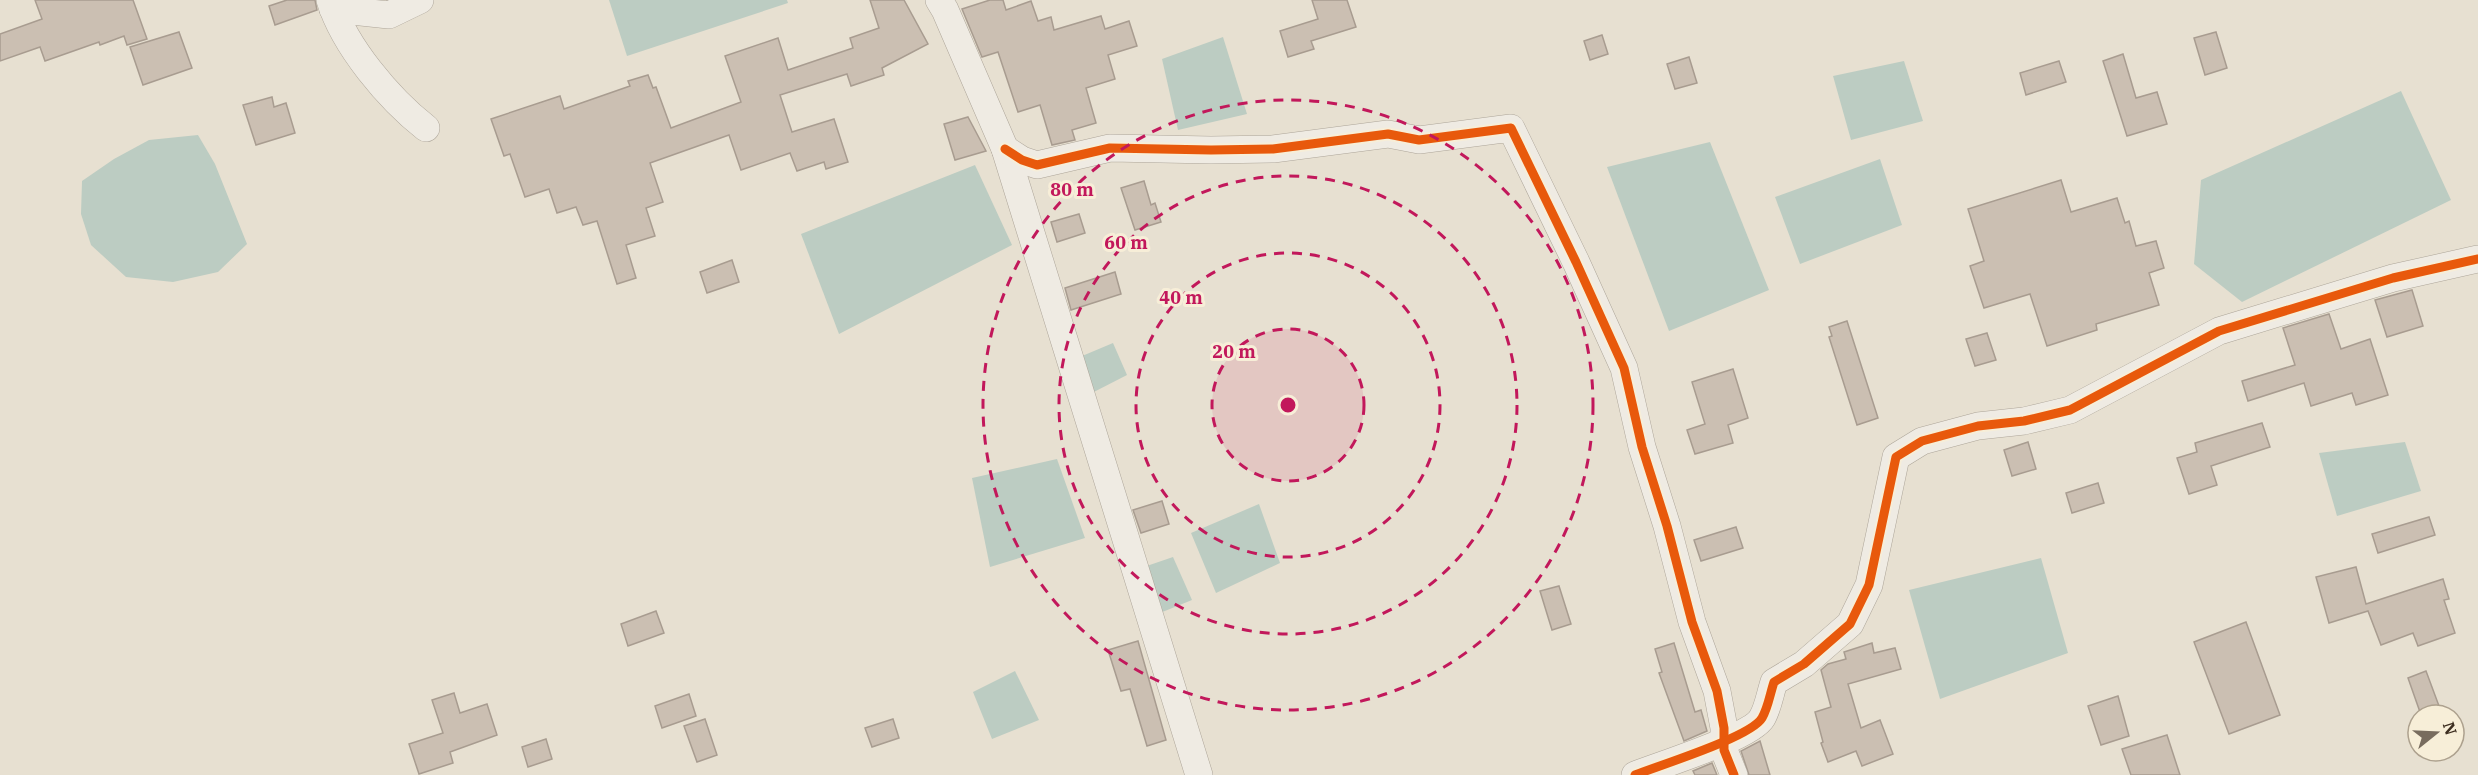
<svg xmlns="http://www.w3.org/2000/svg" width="2478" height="775" font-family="'IBM Plex Serif',serif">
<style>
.water{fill:#bcccc2}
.building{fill:#cbbfb2;stroke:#a89c90;stroke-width:1.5}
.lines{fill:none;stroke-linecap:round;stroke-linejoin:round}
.minor-casing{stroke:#ada599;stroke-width:28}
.minor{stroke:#efebe3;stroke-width:27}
.cycleway-casing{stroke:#f7eed8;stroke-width:13}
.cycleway{stroke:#e8590c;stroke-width:9}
.ring{fill:none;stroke:#c2185b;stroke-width:3;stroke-dasharray:10 8}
.centre{fill:#c2185b;stroke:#f7eed8;stroke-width:3}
.ring-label{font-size:18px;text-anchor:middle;font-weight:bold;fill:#c2185b;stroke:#f7eed8;stroke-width:6;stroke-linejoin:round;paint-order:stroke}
</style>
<rect width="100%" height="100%" fill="#e7e0d1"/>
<g class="water">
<polygon points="609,0 787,0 788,3 627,56"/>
<polygon points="1223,37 1247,114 1178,130 1162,59"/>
<polygon points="1904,61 1923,121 1851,140 1833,76"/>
<polygon points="2401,91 2451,200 2242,302 2194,264 2201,180"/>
<polygon points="198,135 215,164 247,244 218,272 173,282 126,277 91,245 81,214 82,181 114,159 149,140"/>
<polygon points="1710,142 1769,290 1669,331 1607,167"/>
<polygon points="1880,159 1902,225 1800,264 1775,197"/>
<polygon points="975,165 1012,245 839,334 801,234"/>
<polygon points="1113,343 1127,375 1088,395 1075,359"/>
<polygon points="2405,442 2421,491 2337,516 2319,453"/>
<polygon points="1057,459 1085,538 990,567 972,478"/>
<polygon points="1259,504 1280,563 1216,593 1191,533"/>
<polygon points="1173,557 1192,600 1155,615 1138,569"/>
<polygon points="2041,558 2068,653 1940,699 1909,590"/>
<polygon points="1015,671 1039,720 992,739 973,692"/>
</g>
<g class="building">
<polygon points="35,0 133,0 147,39 127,45 124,36 100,45 99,42 45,61 40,47 0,61 0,34 42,19"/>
<polygon points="287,0 315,0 317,10 275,25 269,6"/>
<polygon points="870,0 904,0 928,44 882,68 884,75 851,86 847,74 780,95 792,132 834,119 848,162 826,169 824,162 797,171 790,153 741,170 729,135 650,163 663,202 646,208 655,236 626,245 636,278 617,284 597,221 583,225 576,207 557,213 549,189 525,197 510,154 504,156 491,119 560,96 564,109 630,86 628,81 648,75 653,88 656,87 671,128 741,102 725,56 778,38 788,70 853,48 850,38 879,28"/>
<polygon points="990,0 1003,0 1006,10 1031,1 1038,21 1051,17 1054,30 1101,16 1105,29 1129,21 1137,46 1108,55 1115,79 1086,88 1096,123 1072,130 1075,140 1052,145 1040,105 1018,112 998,52 982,57 962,9"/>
<polygon points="1312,0 1347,0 1356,27 1311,41 1314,49 1288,57 1280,31 1318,19"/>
<polygon points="179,32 192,68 143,85 130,47"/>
<polygon points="2216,32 2227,68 2205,75 2194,38"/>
<polygon points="1602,35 1608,54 1590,60 1584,41"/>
<polygon points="2123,54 2136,98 2157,92 2167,124 2127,136 2103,61"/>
<polygon points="1689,57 1697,83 1675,89 1667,64"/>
<polygon points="2059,61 2066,82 2026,95 2020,73"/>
<polygon points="272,97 274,107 286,103 295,133 256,145 243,105"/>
<polygon points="968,117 986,151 955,160 944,124"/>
<polygon points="2061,180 2071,212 2117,198 2125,223 2129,221 2136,246 2156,241 2164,268 2149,273 2159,305 2096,324 2097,330 2047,346 2030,294 1984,308 1970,266 1984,261 1968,209"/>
<polygon points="1144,181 1151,205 1155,203 1161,222 1135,230 1121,188"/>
<polygon points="1079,214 1085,233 1057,242 1051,222"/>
<polygon points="732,260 739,282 707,293 700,272"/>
<polygon points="1115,272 1121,294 1071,310 1065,288"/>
<polygon points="2412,290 2423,326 2387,337 2375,300"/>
<polygon points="2329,314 2341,349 2370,339 2388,395 2356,405 2352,393 2311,406 2304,383 2248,401 2242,381 2295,365 2283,328"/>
<polygon points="1847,321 1878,418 1857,425 1829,337 1832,336 1829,327"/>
<polygon points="1987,333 1996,360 1975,366 1966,339"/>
<polygon points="1733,369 1748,418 1728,425 1733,443 1695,454 1687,430 1705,424 1692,382"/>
<polygon points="2262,423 2270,447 2211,466 2217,485 2189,494 2177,458 2197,452 2195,443"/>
<polygon points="2028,442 2036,469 2012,476 2004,450"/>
<polygon points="2098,483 2104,503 2072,513 2066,493"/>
<polygon points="1162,501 1169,524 1141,533 1133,510"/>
<polygon points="2429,517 2435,535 2378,553 2372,534"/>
<polygon points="1736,527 1743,548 1701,561 1694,540"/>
<polygon points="2356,567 2366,604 2443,579 2449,599 2444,600 2455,633 2418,646 2413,633 2381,645 2368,611 2329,623 2316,577"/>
<polygon points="1559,586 1571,624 1552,630 1540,591"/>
<polygon points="656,611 664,633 628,646 621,624"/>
<polygon points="2246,622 2280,715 2229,734 2194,642"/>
<polygon points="1138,641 1166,740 1147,746 1130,689 1121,691 1108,650"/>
<polygon points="1674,643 1695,712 1701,710 1707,731 1684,741 1659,673 1662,672 1655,649"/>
<polygon points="1872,643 1874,653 1895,648 1901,669 1848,684 1861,728 1880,720 1893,754 1862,766 1856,751 1828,762 1821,743 1823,742 1815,712 1831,707 1821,670 1828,664 1846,659 1844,652"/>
<polygon points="2426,671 2439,706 2420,712 2408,678"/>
<polygon points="454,693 460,713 487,704 497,735 450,752 453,763 419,774 409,744 443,733 432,700"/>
<polygon points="689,694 696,716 662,728 655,706"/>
<polygon points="2118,696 2129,736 2101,745 2088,706"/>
<polygon points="705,719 717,755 697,762 684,726"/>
<polygon points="893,719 899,738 872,747 865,728"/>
<polygon points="2167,735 2180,775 2131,775 2122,749"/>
<polygon points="546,739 552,759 528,767 522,747"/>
<polygon points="1760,741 1770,775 1749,775 1741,751"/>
<polygon points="1712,763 1717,775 1695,775 1693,771"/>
</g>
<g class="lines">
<g class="minor-casing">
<g id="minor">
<path d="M330,0C344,46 389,99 426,128"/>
<polyline points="939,0 945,10 1005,149 1199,775"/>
<polyline points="333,9 389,15 420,0"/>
<polyline points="1005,149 1022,160 1037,165 1110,148 1211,150 1273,149 1388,134 1419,140 1511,128 1576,262 1624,368 1642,447 1667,526 1692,622 1717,691 1724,728 1724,750 1734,775"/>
<path d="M1635,775C1660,765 1751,737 1762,718C1768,708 1770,694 1774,682L1804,664L1850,624L1869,585L1896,457L1922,441L1978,426L2024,421L2070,410L2219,331L2393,278L2478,259"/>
</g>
</g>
<use href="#minor" class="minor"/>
<g class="cycleway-casing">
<g id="cycleway">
<polyline points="1005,149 1022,160 1037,165 1110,148 1211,150 1273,149 1388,134 1419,140 1511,128 1576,262 1624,368 1642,447 1667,526 1692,622 1717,691 1724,728 1724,750 1734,775"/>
<path d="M1635,775C1660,765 1751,737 1762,718C1768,708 1770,694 1774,682L1804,664L1850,624L1869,585L1896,457L1922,441L1978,426L2024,421L2070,410L2219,331L2393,278L2478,259"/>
</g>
</g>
<use href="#cycleway" class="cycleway"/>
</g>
<circle cx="1288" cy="405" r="76" fill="#c2185b" fill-opacity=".12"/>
<g class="ring">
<circle cx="1288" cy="405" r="76"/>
<circle cx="1288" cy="405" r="152"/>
<circle cx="1288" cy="405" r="229"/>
<circle cx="1288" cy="405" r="305"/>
</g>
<circle cx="1288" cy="405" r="9" class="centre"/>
<g class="ring-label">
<text x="1072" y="196">80 m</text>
<text x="1126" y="249">60 m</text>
<text x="1181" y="304">40 m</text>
<text x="1234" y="358">20 m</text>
</g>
<g transform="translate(2436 733) rotate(72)"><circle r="28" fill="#f7eed8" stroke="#ada18e" stroke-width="1.5"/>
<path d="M0-4.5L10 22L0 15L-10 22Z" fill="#786c5e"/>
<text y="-9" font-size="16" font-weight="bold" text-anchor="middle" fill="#3d2e20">N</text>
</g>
</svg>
